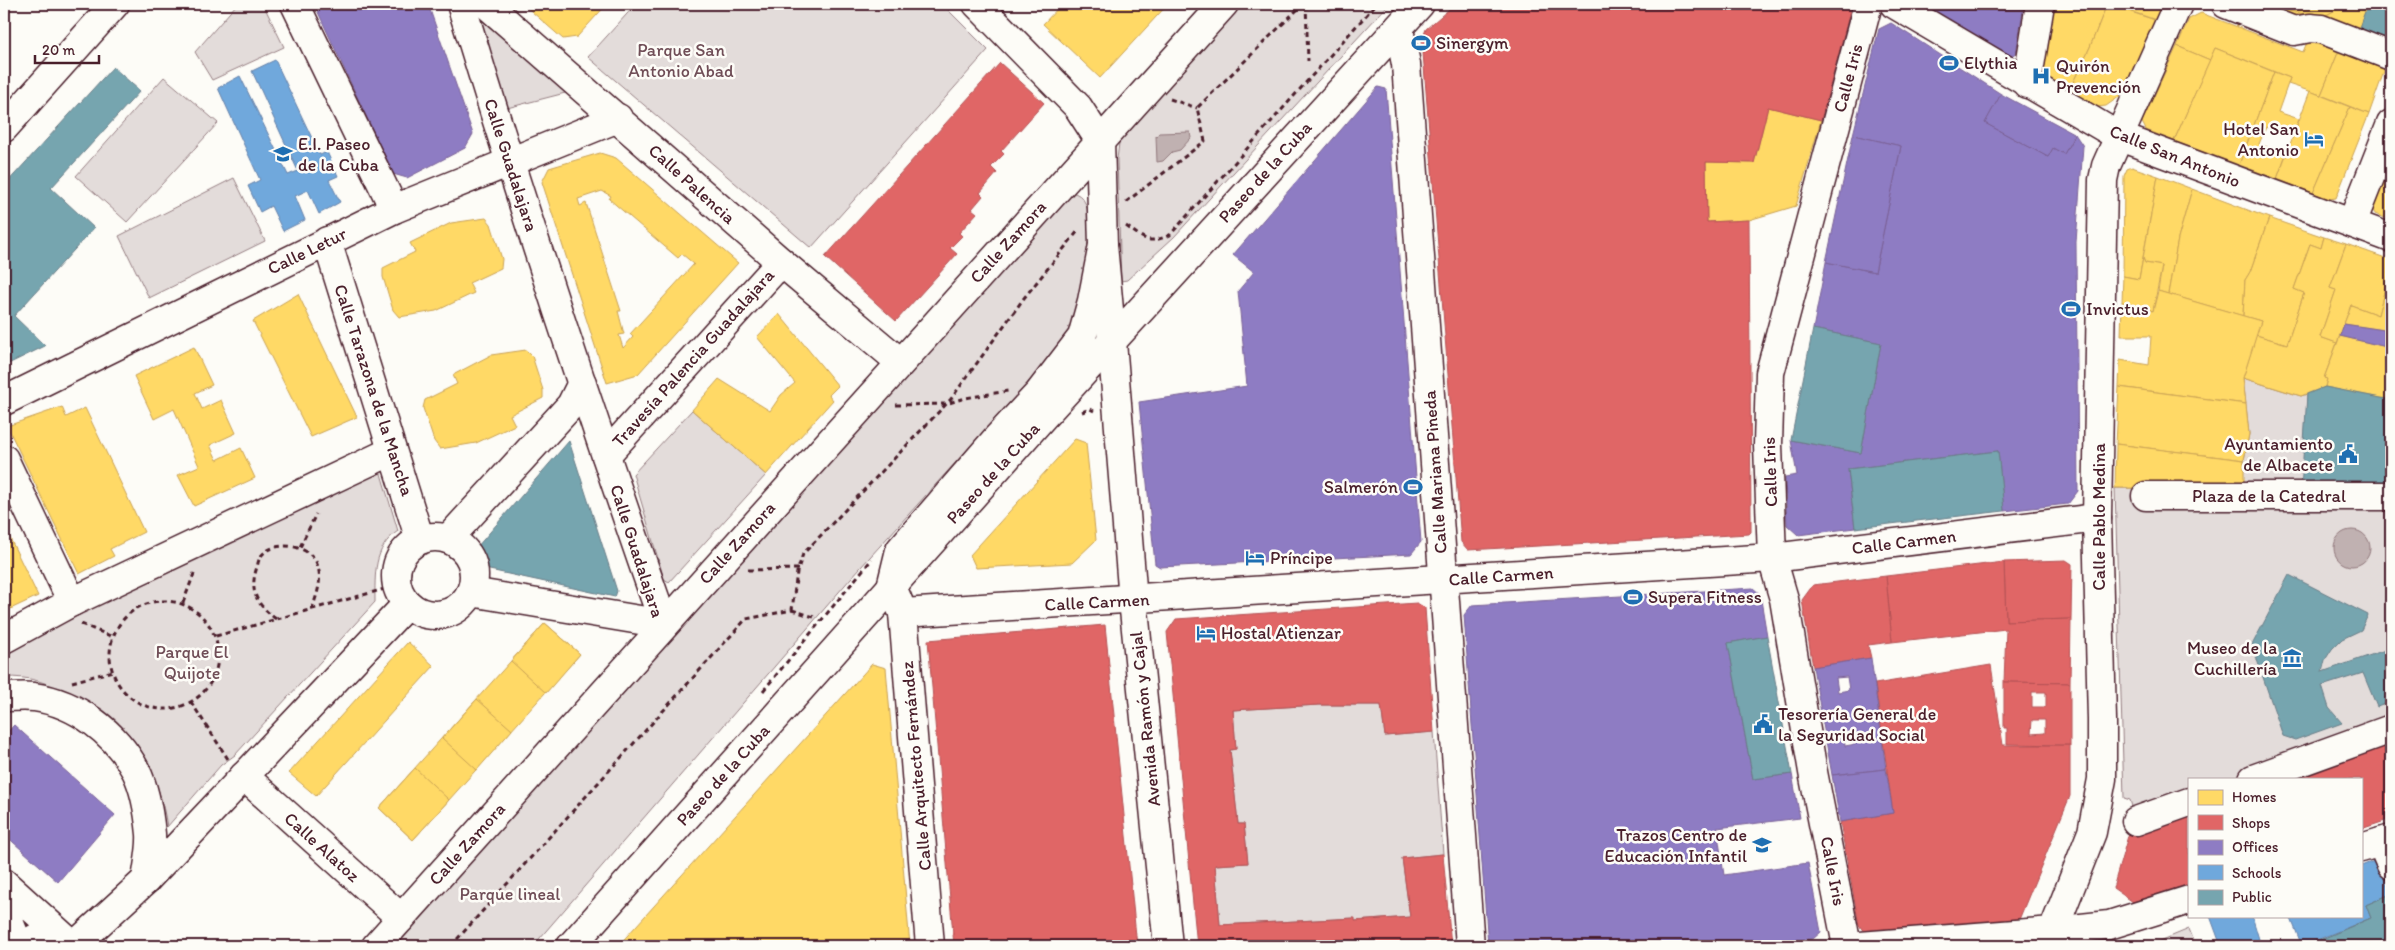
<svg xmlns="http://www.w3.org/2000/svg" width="2395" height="950" font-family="Itim,sans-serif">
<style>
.green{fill:#e3dcda;stroke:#967e82}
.water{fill:#c0b1b1;stroke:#91777b}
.homes{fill:#ffd966;stroke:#c9a154;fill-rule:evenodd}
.shops{fill:#e06666;stroke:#b35154;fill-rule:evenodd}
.offices{fill:#8e7cc3;stroke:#7a6095;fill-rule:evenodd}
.schools{fill:#6fa8dc;stroke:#647fa7}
.public{fill:#76a5af;stroke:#697d87}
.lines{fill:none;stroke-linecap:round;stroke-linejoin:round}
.minor-casing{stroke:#4a1f2b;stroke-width:31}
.major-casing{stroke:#4a1f2b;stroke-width:31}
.path{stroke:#4a1f2b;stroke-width:3;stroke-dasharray:5 4;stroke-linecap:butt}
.minor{stroke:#fdfcf7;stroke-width:28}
.major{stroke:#fdfcf7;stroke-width:28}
.labels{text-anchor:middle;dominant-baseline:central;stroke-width:5;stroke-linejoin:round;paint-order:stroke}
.poi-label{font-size:18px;fill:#4a1f2b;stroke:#fdfcf7;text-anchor:start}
.park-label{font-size:18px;fill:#704e57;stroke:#fdfcf7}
.street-label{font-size:18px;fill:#4a1f2b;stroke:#fdfcf7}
</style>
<rect width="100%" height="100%" fill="#fdfcf7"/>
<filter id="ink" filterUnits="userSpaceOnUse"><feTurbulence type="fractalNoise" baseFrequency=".02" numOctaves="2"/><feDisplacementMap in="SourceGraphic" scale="10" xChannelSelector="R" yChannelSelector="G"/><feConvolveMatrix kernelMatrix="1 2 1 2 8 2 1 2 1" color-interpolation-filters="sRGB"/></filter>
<g filter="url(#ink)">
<g class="green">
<polygon points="237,4 263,4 284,47 212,80 195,52"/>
<polygon points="636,4 942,4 988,50 811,248 588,57"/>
<polygon points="1236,4 1389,4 1174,237 1127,280 1121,281 1117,159 1119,143 1126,127"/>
<polygon points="487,18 569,92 507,108 479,19"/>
<polygon points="164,77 218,123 127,222 76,176"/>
<polygon points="234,178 265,241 149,298 119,236"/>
<path d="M1075,193C1103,203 1082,280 1078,302C1076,314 1075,330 1070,341C1063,356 1045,369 1032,378L851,578L533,946H393L1070,194Z"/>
<polygon points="2243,378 2301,396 2307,394 2306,433 2391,490 2391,595 2385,600 2391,618 2391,736 2273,779 2189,779 2189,809 2138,826 2130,800 2124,798 2115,488 2243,489 2244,460 2249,434"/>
<polygon points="692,410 766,475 669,582 664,579 633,474"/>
<path d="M379,467L398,531C373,548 375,575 375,602L235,755L221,765L167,827C160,778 135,724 88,701C81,697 73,695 66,692C41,681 32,677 4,677V651L10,644Z"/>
<polygon points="1319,705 1381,705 1385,736 1434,732 1443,854 1402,858 1410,917 1355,921 1354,918 1220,925 1215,865 1248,863 1244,824 1238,824 1230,750 1236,749 1233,710"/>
<polygon points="2189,929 2196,946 2148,946"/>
</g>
<g class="water">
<polygon points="1190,132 1191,138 1180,150 1172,152 1163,161 1157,162 1156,136 1159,133"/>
<circle cx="2352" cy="548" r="18"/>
</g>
<g class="homes">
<polygon points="523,4 607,4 577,37 563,39"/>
<polygon points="1062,4 1168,4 1100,78 1043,24"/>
<polygon points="2051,4 2107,4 2090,47 2066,97 2038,80"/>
<polygon points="2107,4 2161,22 2126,92 2106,106 2090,108 2066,97 2090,47"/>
<polygon points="2109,4 2170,4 2159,21"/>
<polygon points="2263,4 2280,4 2290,11 2315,16 2326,15 2347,4 2368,4 2355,38"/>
<polygon points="2280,4 2347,4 2326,15 2315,16 2290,11"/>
<polygon points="2201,13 2303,52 2310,35 2342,43 2321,95 2288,84 2290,78 2215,48 2210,60 2177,46 2189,19"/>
<polygon points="2342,43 2386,66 2369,114 2321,95"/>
<polygon points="2177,46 2210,60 2174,141 2146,130 2142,122"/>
<polygon points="2215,48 2274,72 2239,165 2174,141"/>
<polygon points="2274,72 2290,78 2278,112 2299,119 2293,136 2266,127 2259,144 2286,154 2277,179 2239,165"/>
<polygon points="2310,91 2350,107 2313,193 2277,179"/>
<polygon points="1768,107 1821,120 1796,206 1749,220 1707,222 1706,162 1754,163"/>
<polygon points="2350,107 2369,114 2336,198 2329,199 2313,193"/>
<path d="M600,153L616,158L738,263L638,374L607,383L542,182L549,168ZM602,191L611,196L609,199L678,258L682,254L694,264L630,334L633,337L623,348L619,335L624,334L618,311H621L586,203L580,206L578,199Z"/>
<polygon points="2132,167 2158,176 2139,279 2123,276 2124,176 2127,169"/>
<polygon points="2385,172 2391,175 2391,220 2375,214 2372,208"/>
<polygon points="2158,176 2192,189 2178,239 2168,294 2158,291 2162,266 2145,263 2143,258"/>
<polygon points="2192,189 2269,218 2250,272 2245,280 2243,316 2168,294 2178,239"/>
<polygon points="486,218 491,224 502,259 501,268 469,283 474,293 436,311 399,317 393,310 383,277 383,268 415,252 410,243 451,223"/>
<polygon points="2269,218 2324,237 2321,248 2310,244 2294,289 2304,293 2287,344 2256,335 2261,321 2243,316 2245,280 2250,272"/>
<polygon points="2324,237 2346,244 2330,288 2336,290 2320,337 2337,343 2324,378 2327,379 2325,387 2301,396 2243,378 2256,335 2287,344 2304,293 2294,289 2310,244 2321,248"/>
<polygon points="2346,244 2391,260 2391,266 2378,315 2351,305 2337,343 2320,337 2336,290 2330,288"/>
<polygon points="2143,258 2145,263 2162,266 2153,311 2122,302 2123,276 2139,279"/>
<polygon points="2391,266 2391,331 2344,324 2351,305 2378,315"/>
<polygon points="2158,291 2261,321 2243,378 2246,404 2119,387 2120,360 2149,365 2151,336 2121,336 2122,302 2153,311"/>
<polygon points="298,294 357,417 311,437 253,321"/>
<polygon points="779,314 838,386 829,395 833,400 766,475 692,410 719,379 770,411 781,395 795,383 757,337"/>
<polygon points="2340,336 2391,348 2391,400 2325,387 2327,379 2324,378"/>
<polygon points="194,347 212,385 195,393 202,409 221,400 236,433 210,445 217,460 241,448 255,478 194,506 178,475 199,466 174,409 154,419 134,376"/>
<polygon points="526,350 532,356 543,390 543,398 510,415 515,425 476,443 440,449 434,441 423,408 425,400 457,384 453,375 491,355"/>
<polygon points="2119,387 2246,404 2249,434 2244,460 2116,444"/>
<polygon points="62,407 66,417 85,408 144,532 110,549 114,556 79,574 7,426"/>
<polygon points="1075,439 1086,443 1096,540 1072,563 976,568 970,555"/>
<polygon points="2116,444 2244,460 2244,489 2115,488"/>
<polygon points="4,526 38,596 4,612"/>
<polygon points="545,623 580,654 413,840 379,808"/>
<polygon points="545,623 580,654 546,693 511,661"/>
<polygon points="408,642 434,666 316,796 289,773"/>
<polygon points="872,664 886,668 910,946 618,946"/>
<polygon points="477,699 512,730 477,770 442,738"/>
<polygon points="415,768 449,800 413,840 379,808"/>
</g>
<g class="shops">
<polygon points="1455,4 1848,5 1850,11 1821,120 1768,107 1754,163 1706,162 1707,222 1749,220 1751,518 1751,532 1749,534 1468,550 1461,542 1422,40 1426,29"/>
<polygon points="1000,63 1044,103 1001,151 1004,154 991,167 997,173 980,193 983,196 972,209 977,213 959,233 962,236 950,248 957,254 896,321 825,257"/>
<polygon points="2066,560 2072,564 2071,619 2006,621 2004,562"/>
<polygon points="2004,562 2006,621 2071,619 2070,683 2004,682 2006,629 1892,642 1886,576"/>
<polygon points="1886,576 1892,642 1868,645 1871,658 1813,667 1802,600 1813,585"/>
<polygon points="1417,603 1425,608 1434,732 1385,736 1381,705 1319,705 1233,710 1236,749 1230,750 1238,824 1244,824 1248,863 1215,865 1220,925 1355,918 1355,921 1410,917 1402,858 1443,854 1451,946 1197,946 1167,632 1176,619"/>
<polygon points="1105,625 1137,946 954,946 928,640"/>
<polygon points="1991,665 2003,745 2070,745 2070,796 2018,922 1867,936 1859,925 1840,822 1893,813 1875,684"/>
<path d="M2004,682L2070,683V745L2007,744V728H2004ZM2032,692H2046V707H2032ZM2032,720H2045V733L2031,734Z"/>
<polygon points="2391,736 2391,787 2389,788 2391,794 2391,819 2361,829 2361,779 2273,779"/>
<polygon points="2189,809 2189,884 2133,902 2113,888 2130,829"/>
</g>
<g class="offices">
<polygon points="317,4 428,4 473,134 465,148 407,178 393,174 317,10"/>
<polygon points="2024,4 2016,53 2007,58 1925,5"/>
<polygon points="1891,23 2001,94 1985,123 2048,157 2053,148 2064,154 2075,134 2083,146 2076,242 2078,491 2068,504 2004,511 1998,451 1848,469 1855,528 1798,535 1787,525 1785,477 1797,475 1791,440 1861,453 1881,343 1813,329 1826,262 1875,272 1901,146 1853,135 1879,29"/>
<polygon points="1378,87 1386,89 1421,542 1411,554 1160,567 1155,564 1139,402 1247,386 1238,291 1254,272 1233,255"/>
<polygon points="2001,94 2075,134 2064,154 2053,148 2048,157 1985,123"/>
<polygon points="1853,135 1901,146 1875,272 1826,262"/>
<polygon points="2344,324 2391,331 2391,348 2340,336"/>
<polygon points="1753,588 1760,594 1767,636 1728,643 1753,779 1792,774 1800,818 1717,828 1724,875 1808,863 1821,932 1813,939 1712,946 1488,946 1464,615 1472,605"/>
<path d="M1871,658L1886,769L1832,775L1813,667ZM1847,677L1849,690L1838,692L1836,678ZM1854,730L1856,744L1845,746L1843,732Z"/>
<polygon points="14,725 115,815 58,882 4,834 4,736"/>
<polygon points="1886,769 1893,813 1840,822 1832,775"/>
<polygon points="2121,940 2123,946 2099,946"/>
</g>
<g class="schools">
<polygon points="275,60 320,155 327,152 338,176 329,180 340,202 319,214 308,190 295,196 305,220 283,231 271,206 260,212 248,186 260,180 218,88 240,76 288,175 298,171 252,71"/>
<polygon points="2377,860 2391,894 2366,905 2371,918 2302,946 2290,916 2361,916 2361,866"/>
<polygon points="2210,916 2252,916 2261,946 2221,946"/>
</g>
<g class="public">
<polygon points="2368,4 2391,4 2391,51 2355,38"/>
<polygon points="113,67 140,91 51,188 94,228 14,316 45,346 4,366 4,186"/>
<polygon points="1813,329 1881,343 1861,453 1791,440"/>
<polygon points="2325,387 2391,400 2391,490 2301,490 2307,394"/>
<polygon points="569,441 617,591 615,597 485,569 477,547"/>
<polygon points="1998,451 2004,511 1855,528 1848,469"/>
<polygon points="2289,575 2368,615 2361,630 2342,639 2332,649 2325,660 2322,672 2391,648 2391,702 2377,707 2363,673 2322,686 2329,708 2342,723 2295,740 2283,736 2252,645"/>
<polygon points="1767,636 1792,774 1753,779 1728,643"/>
<polygon points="2391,894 2391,946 2306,946 2371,918 2366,905"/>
<polygon points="2391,894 2391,946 2306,946 2371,918 2366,905"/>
</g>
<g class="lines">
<g class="minor-casing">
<g id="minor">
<polyline points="295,4 394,209"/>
<path d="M461,4C524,212 592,419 664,624"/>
<polyline points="486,4 781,262 900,362"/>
<polyline points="977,4 1078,107 1100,141"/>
<polyline points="1894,4 2120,137 2391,238"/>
<polyline points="2226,4 2294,31 2310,28 2321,29 2391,56"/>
<polyline points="1399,29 1406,64 1470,946"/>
<polyline points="2027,84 2040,4"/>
<polyline points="4,128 115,4"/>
<polyline points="2352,223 2391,124"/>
<polyline points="327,241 420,540"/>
<polyline points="1112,342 1133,600 1168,946"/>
<polyline points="4,401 394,209 618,118"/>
<polyline points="606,455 781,262"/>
<polyline points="4,459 72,602"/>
<polyline points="2146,496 2391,496"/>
<circle cx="435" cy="576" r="39"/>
<polyline points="448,539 571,405 582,383"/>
<polyline points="471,592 664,624"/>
<polyline points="896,596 903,613 930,946"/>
<polyline points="903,613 1772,558 2097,518"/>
<polyline points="4,639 72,602 392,451"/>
<path d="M4,697C14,697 25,696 34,697C77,703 116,733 136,771C145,789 149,814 151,834C152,849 148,865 146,880"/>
<polyline points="244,776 401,918"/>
<polyline points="2253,779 2391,729"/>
<polyline points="2136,821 2189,802"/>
<polyline points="2381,842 2391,865"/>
<polyline points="2361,848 2391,839"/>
<polyline points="4,883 68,941"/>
<polyline points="4,909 19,946"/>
<path d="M24,946C38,933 56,931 71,944"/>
<polyline points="74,946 146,880 407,604"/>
<polyline points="1847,946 1813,772 1784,599 1772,558 1768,445 1770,373 1868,4"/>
<polyline points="1860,946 2053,931 2109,925 2189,900"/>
<polyline points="2045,946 2053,931 2092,832 2102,779 2102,720 2097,518 2103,180 2106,166 2178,4"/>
</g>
</g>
<g class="major-casing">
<g id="major">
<polyline points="1100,141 1103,245 1112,342"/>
<polyline points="891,587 900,550 998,437 1039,393 1082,337 1092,301 1103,245"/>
<polyline points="376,946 1224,4"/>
<polyline points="571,946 1042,418 1420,4"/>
</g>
</g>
<g class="path">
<polyline points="1306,4 1308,61"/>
<polyline points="1170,99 1197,108"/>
<polyline points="1126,202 1205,141 1197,108 1303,4"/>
<path d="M1126,226C1145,239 1147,245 1170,235L1376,4"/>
<polyline points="896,405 946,404 965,398 1008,391"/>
<polyline points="1082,412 1090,409 1094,411"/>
<polyline points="300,547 316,514"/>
<polyline points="748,570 798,569"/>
<circle cx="164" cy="655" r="54"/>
<polyline points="183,603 195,571"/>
<polyline points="792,610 817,618"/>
<path d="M276,619C256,604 249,591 257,567C258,563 259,558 261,556C275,539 310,545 317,564C323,580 317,594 312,609"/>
<polyline points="81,624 113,637"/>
<polyline points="216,636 388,588"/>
<polyline points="72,682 113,671"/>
<polyline points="763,691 872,559"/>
<polyline points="191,702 228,759"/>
<polyline points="451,946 746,619 792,610 797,572 803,554 951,399 1024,298 1078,231"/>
</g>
<use href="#minor" class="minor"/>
<use href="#major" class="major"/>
</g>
</g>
<defs>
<g id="stadium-bare" transform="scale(1.5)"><path d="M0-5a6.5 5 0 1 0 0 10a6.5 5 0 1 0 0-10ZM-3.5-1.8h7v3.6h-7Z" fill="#1f6fb2" stroke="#fdfcf7" stroke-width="2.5" paint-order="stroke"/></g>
<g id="hospital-bare" transform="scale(1.5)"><path d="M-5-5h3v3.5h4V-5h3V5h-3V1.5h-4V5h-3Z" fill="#1f6fb2" stroke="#fdfcf7" stroke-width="2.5" paint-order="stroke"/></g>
<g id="hotel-bare" transform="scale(1.5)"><path d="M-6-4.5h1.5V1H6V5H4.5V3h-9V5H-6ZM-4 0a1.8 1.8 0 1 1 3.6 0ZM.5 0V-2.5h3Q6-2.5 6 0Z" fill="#1f6fb2" stroke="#fdfcf7" stroke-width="2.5" paint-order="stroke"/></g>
<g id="school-bare" transform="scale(1.5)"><path d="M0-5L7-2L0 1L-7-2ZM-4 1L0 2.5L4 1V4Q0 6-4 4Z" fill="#1f6fb2" stroke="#fdfcf7" stroke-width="2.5" paint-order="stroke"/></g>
<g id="civic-bare" transform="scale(1.5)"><path d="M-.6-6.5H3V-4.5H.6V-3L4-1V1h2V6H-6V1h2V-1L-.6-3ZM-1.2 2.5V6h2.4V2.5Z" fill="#1f6fb2" stroke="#fdfcf7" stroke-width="2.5" paint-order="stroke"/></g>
<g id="museum-bare" transform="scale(1.5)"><path d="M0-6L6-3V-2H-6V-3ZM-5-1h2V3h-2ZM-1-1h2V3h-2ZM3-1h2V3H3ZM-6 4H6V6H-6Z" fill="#1f6fb2" stroke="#fdfcf7" stroke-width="2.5" paint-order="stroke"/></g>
</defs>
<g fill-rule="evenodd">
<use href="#stadium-bare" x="1421" y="43"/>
<use href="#stadium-bare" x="1949" y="63"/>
<use href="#hospital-bare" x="2041" y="76"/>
<use href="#hotel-bare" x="2314" y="139"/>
<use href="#school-bare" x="283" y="154"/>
<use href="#stadium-bare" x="2071" y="309"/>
<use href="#civic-bare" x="2348" y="454"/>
<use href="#stadium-bare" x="1413" y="487"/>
<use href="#hotel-bare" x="1255" y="558"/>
<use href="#stadium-bare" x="1633" y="597"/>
<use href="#hotel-bare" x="1206" y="633"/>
<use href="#museum-bare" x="2292" y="658"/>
<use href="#civic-bare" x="1763" y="724"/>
<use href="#school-bare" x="1762" y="845"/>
</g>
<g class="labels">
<g class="poi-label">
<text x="1436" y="43">Sinergym</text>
<text x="1964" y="63">Elythia</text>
<text x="2056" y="66">Quirón<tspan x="2056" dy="21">Prevención</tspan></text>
<text x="2299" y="129" text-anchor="end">Hotel San<tspan x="2299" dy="21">Antonio</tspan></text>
<text x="298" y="144">E.I. Paseo<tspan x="298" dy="21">de la Cuba</tspan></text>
<text x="2086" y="309">Invictus</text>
<text x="2333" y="444" text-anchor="end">Ayuntamiento<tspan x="2333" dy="21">de Albacete</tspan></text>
<text x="1398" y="487" text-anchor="end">Salmerón</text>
<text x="1270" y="558">Príncipe</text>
<text x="1648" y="597">Supera Fitness</text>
<text x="1221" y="633">Hostal Atienzar</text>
<text x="2277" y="648" text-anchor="end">Museo de la<tspan x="2277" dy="21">Cuchillería</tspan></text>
<text x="1778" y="714">Tesorería General de<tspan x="1778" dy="21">la Seguridad Social</tspan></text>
<text x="1747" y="835" text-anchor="end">Trazos Centro de<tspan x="1747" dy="21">Educación Infantil</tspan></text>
</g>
<g class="park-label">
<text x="681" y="50">Parque San<tspan x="681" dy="21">Antonio Abad</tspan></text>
<text x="192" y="652">Parque El<tspan x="192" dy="21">Quijote</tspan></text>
<text x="510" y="894">Parque lineal</text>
</g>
<g class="street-label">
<text transform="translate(1848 78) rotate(-75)">Calle Iris</text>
<text transform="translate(2175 156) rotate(22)">Calle San Antonio</text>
<text transform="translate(511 165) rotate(72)">Calle Guadalajara</text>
<text transform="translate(1265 172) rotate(-48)">Paseo de la Cuba</text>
<text transform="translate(692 184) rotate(42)">Calle Palencia</text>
<text transform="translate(1008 242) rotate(-48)">Calle Zamora</text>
<text transform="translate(307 251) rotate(-26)">Calle Letur</text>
<text transform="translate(693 358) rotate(-48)">Travesía Palencia Guadalajara</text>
<text transform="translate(374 390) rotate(72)">Calle Tarazona de la Mancha</text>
<text transform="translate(1435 472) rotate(-94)">Calle Mariana Pineda</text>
<text transform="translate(1770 472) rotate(-92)">Calle Iris</text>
<text transform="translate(993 473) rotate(-48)">Paseo de la Cuba</text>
<text x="2269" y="496">Plaza de la Catedral</text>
<text transform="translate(2099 517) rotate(-90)">Calle Pablo Medina</text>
<text transform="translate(1904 542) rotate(-7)">Calle Carmen</text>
<text transform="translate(737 543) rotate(-48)">Calle Zamora</text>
<text transform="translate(637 551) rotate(72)">Calle Guadalajara</text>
<text transform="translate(1501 576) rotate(-4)">Calle Carmen</text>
<text transform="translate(1097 602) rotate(-3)">Calle Carmen</text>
<text transform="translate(1145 719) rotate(-96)">Avenida Ramón y Cajal</text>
<text transform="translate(916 766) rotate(-95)">Calle Arquitecto Fernández</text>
<text transform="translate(723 775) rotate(-48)">Paseo de la Cuba</text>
<text transform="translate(467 844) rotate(-48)">Calle Zamora</text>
<text transform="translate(322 847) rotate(42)">Calle Alatoz</text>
<text transform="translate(1833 871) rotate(79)">Calle Iris</text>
</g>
</g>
<rect width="2395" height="950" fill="none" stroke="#fdfcf7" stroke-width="20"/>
<rect x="10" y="10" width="2375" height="930" fill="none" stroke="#4a1f2b" stroke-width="2" filter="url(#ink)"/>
<rect x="2188" y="778" width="175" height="140" fill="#fdfcf7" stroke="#b5a4a5"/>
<rect x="2198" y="790" width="25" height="15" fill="#ffd966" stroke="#b5a4a5"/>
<text x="2232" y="802" font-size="15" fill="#4a1f2b">Homes</text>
<rect x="2198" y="815" width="25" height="15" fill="#e06666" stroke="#b5a4a5"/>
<text x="2232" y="828" font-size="15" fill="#4a1f2b">Shops</text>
<rect x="2198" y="840" width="25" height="15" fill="#8e7cc3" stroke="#b5a4a5"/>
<text x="2232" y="852" font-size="15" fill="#4a1f2b">Offices</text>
<rect x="2198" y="865" width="25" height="15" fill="#6fa8dc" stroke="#b5a4a5"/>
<text x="2232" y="878" font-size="15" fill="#4a1f2b">Schools</text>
<rect x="2198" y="890" width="25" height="15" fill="#76a5af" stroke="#b5a4a5"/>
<text x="2232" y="902" font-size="15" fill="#4a1f2b">Public</text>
<path d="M35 55v8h64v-8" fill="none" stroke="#4a1f2b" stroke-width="2.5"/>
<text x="42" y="55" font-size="15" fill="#4a1f2b" stroke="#fdfcf7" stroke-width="4" paint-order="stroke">20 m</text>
</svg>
